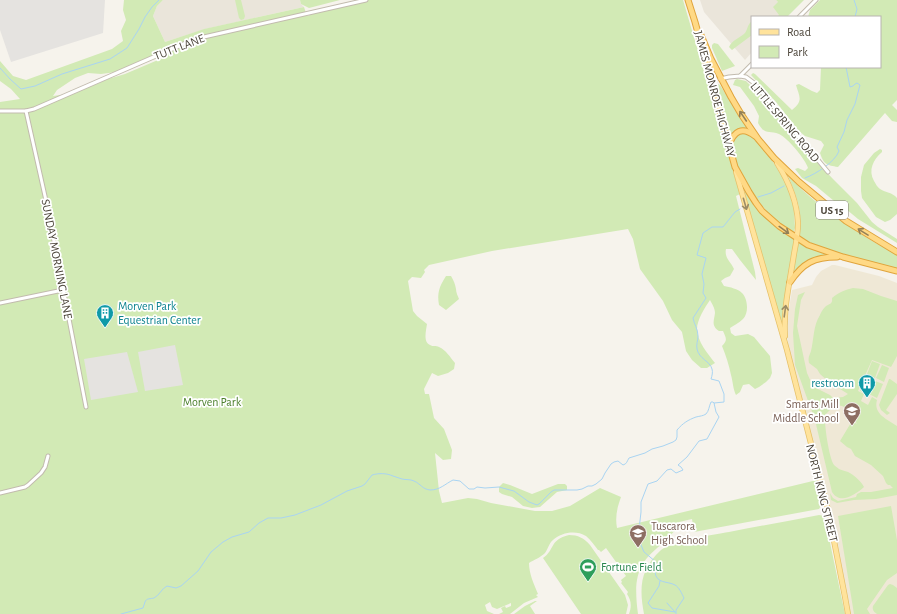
<svg xmlns="http://www.w3.org/2000/svg" width="897" height="614" font-family="'Alegreya Sans',sans-serif">
<style>
.residential{fill:#eae5da}
.education{fill:#efe8d6}
.green{fill:#d2eab5;fill-rule:evenodd}
.parking{fill:#e5e3e0}
.lines{fill:none;stroke-linecap:round;stroke-linejoin:round}
.stream{stroke:#a9d4f2;stroke-width:1}
.minor-casing{stroke:#c2bbae;stroke-width:5}
.primary-casing{stroke:#e6c16a;stroke-width:6}
.trunk-casing{stroke:#e0a43c;stroke-width:7}
.minor{stroke:#fff;stroke-width:3}
.primary{stroke:#ffe39c;stroke-width:4.5}
.trunk{stroke:#ffd985;stroke-width:5}
.oneway{stroke:#938057}
.oneway2{stroke:#9c8c66}
.labels{text-anchor:middle;dominant-baseline:central;stroke-width:3.5;stroke-linejoin:round;paint-order:stroke}
.shield{fill:#fff;stroke:#817c74;stroke-width:1}
.shield-label{font-size:11px;font-weight:bold;fill:#4b4439}
.street-label{font-size:12px;fill:#4b4439;stroke:#fff}
.culture-label{font-size:12px;fill:#0d838f;stroke:#fff;text-anchor:start}
.park-label{font-size:12px;fill:#4a7f2a;stroke:#fff}
.education-label{font-size:12px;fill:#785e54;stroke:#fff;text-anchor:end}
.leisure-label{font-size:12px;fill:#27864d;stroke:#fff;text-anchor:start}
</style>
<rect width="100%" height="100%" fill="#f6f3ec"/>
<g class="residential">
<polygon points="163,0 300,0 301,4 304,7 205,29 165,42 153,16 157,6"/>
<polygon points="700,0 776,0 778,2 779,15 776,17 752,17 752,52 745,60 704,12"/>
</g>
<polygon class="education" points="832,265 835,265 879,276 897,283 897,614 846,614 828,510 788,353 787,321 792,290 812,285 816,277 821,271"/>
<g class="green">
<path d="M124,0H163L157,6L153,16L165,42L204,29L304,7L307,16L334,7L362,0H683L740,194L736,196L755,272L756,280L740,260L732,249H726C724,258 731,262 734,269L730,276L725,278L721,281L724,286C730,287 738,289 742,293C748,299 749,313 743,319C739,323 734,325 730,328L731,333L735,336L748,334L754,337L770,356L772,373L770,378L766,382L759,387L755,389L749,384L743,385L740,392L736,395C733,389 733,382 731,375C729,365 726,356 722,346C728,340 726,338 723,331H719C711,326 714,321 715,313C715,308 712,304 710,300C705,307 697,320 697,329C697,341 708,354 715,363L707,368H701L692,360L686,351L682,332L672,320L663,301L640,269L633,239L628,229L492,251L429,265L424,270L425,272L421,278L412,277L408,281L413,311L417,316L427,324C426,331 423,342 430,345C433,347 436,345 439,347C446,350 450,357 455,363L454,369L448,373L438,376L432,373L424,389L425,394H429L434,418L444,429L452,450L451,459L443,460L435,453L439,491L442,503L468,498L477,499L491,503L535,511H552L570,506L600,488L621,497C617,508 615,517 617,528L817,480L822,504L819,509L694,532L692,519L679,522L680,529C675,531 671,532 671,538C637,560 633,576 638,614H629C632,606 631,600 627,594L628,592L621,583L622,582L621,580L626,576L606,548L601,552L599,550H598C594,545 591,540 586,536C576,530 562,532 553,540C549,543 548,549 545,553C541,557 534,560 529,563C529,574 534,584 538,594L536,595L538,597L524,603L510,614H499L503,612L501,608L505,606L506,608L511,606V603L497,609L492,607L490,602L485,605L487,611L494,614H0V102L20,99L11,89L0,81V61L13,76L26,80L112,49L123,41L121,31L126,20L123,10ZM165,51V57L125,74L108,79L92,86L67,94L53,96L57,90L75,78L88,73L101,74L116,72L135,63Z"/>
<polygon points="235,0 241,0 245,16 244,19 241,20 239,18"/>
<polygon points="300,0 340,0 309,8 301,4"/>
<polygon points="776,0 804,0 787,17 776,17 779,15 773,7 778,2"/>
<path d="M820,0H897V100L892,105L897,110V122L892,121L885,113L838,167C827,165 824,165 820,153L824,145L821,141L805,136L799,131L776,102L751,75L753,73L755,74L792,110C804,101 799,96 796,85L799,84L812,91L817,93L820,90L821,67H880V17H808L810,10Z"/>
<path d="M752,21V35L732,50L729,47C732,40 740,38 745,33C748,29 747,25 752,21Z"/>
<polygon points="714,43 718,44 735,66 722,71 712,48 712,45"/>
<path d="M737,79L746,81L772,107L791,135L833,179L857,203L872,222L878,227L897,239V243L858,219L846,209L834,201L816,186L802,178L795,169L798,168L805,171L808,168C806,160 788,138 779,134C769,130 765,136 758,123L759,116L754,106L740,87L733,85L735,80Z"/>
<path d="M718,84L720,85L747,128C738,129 734,130 729,137L715,87L716,85Z"/>
<path d="M742,132L753,136L771,159L786,182L794,209L795,228L793,233C784,227 776,221 769,214C758,202 723,153 735,137C736,135 740,134 742,132Z"/>
<path d="M880,149L882,150V152C873,160 868,170 874,181C876,184 877,187 880,189C886,193 892,192 897,198V214L890,220L885,222L876,217L862,198L861,191V177L864,165L874,153Z"/>
<path d="M788,176C807,195 827,212 850,227C865,237 881,246 897,255V269C866,260 828,253 799,237C799,230 801,223 800,215C799,202 793,188 788,176Z"/>
<path d="M744,190C759,207 774,227 795,239L783,308L782,331Z"/>
<path d="M798,242L799,241L830,255C814,255 803,263 793,274Z"/>
<path d="M446,276H451C454,281 455,284 456,289C456,293 458,296 459,299L446,310L439,305C437,293 439,287 446,276Z"/>
<path d="M853,288L863,289L881,296L897,301V356L891,367L872,360L858,391L864,394L861,401L868,405L872,397L877,400C873,414 887,419 897,426V495L876,499L854,500L837,503L831,500L830,493L833,498L838,501L856,497L857,494L861,492H871L893,488L890,485H888L886,483L883,476L871,465L855,456L851,449L847,447L840,441L852,421L857,424C847,409 842,396 825,415C824,423 829,458 834,465C835,466 837,467 839,469C841,470 845,471 848,472C854,475 861,481 864,487C855,495 840,505 832,492L815,420L795,365L793,333L795,309L798,295L805,292L801,300L797,326L807,373L811,382L816,388L830,395L833,398L843,397L848,394L829,382L820,374L817,369L809,363C808,357 809,357 811,351C814,339 813,326 820,315C821,312 823,309 825,307C829,303 833,305 832,298C839,292 845,290 853,288Z"/>
<polygon points="872,361 880,364 875,378 867,374"/>
<polygon points="882,365 889,368 884,382 876,378"/>
<polygon points="866,377 874,380 868,394 860,391"/>
<polygon points="889,379 890,379 897,384 897,394 886,410 890,413 887,415 881,410 879,405"/>
<polygon points="875,381 883,384 877,398 869,394"/>
<polygon points="503,483 510,485 532,494 558,484 565,484 567,486 567,490 557,492 540,507 532,508 523,506 512,497 502,494 499,492 499,487"/>
<polygon points="891,506 897,540 897,573 887,580 867,609 870,614 854,614 838,516"/>
<path d="M819,515L824,516L825,519L845,614H644C639,588 640,569 661,550C674,540 712,535 729,532C759,526 789,521 819,515Z"/>
<path d="M569,535C578,535 584,538 590,545L625,595L628,605L626,614H581L543,558C555,550 549,540 569,535Z"/>
<path d="M890,584L893,585L897,588V614H877C874,612 872,610 873,606L888,585Z"/>
<polygon points="535,601 537,601 530,606 535,614 514,614 525,606"/>
</g>
<g class="parking">
<polygon points="0,0 105,0 103,33 11,62 0,30"/>
<polygon points="175,345 183,385 145,391 138,352"/>
<polygon points="127,352 138,392 91,400 84,359"/>
</g>
<g class="lines">
<g class="stream">
<polyline points="854,0 857,9 855,17"/>
<polyline points="0,68 10,79 21,89 35,86 62,74 110,59 127,48 139,29 145,17 152,7 159,0"/>
<path d="M805,178C816,174 835,162 839,151L837,147L844,132L847,120L855,104L860,85L857,83L855,84L853,86L850,87L846,67"/>
<polyline points="758,197 771,193 784,186"/>
<polyline points="660,581 659,586 648,603 652,608 675,612"/>
<polyline points="667,603 675,612"/>
<path d="M121,614L143,608C144,606 144,604 145,602C146,598 151,599 154,598C160,595 161,589 167,586L176,588L181,586L198,571L211,552L223,542L232,537L249,532L259,523L268,518H281L295,515L321,505L347,491L362,486L365,484L372,475C379,473 386,473 393,476C396,477 399,478 402,479C406,480 410,479 414,481C421,484 422,489 430,490C440,490 445,484 453,480L460,481L469,489H474L477,487L485,488L499,487L510,490L514,491L529,502L537,505L539,504L551,492L554,490H577L582,489L588,486H592L596,484L602,479L605,473L611,464L614,462L618,461L623,465C627,464 627,461 629,458L645,453L652,449L663,446L673,442L676,440L677,437V430C683,423 688,420 696,417C700,416 703,416 706,414C709,411 709,406 711,402H713L714,403"/>
<path d="M676,614V610L684,598C682,594 679,587 675,585C668,581 656,584 655,572C654,569 656,566 656,562L644,552L638,538L641,512V502L648,484L657,481L667,470L671,469L676,473L683,470L681,467L678,465L687,457L699,441L707,439L719,417L716,412L714,403L724,402V394L719,381L711,379C712,376 713,372 712,369C710,361 699,359 697,349C696,345 698,340 698,336C698,329 694,324 693,318L706,298L703,293L704,284L702,274L706,258L697,255L703,233L712,227H723L735,212L740,209"/>
</g>
<g class="minor-casing">
<g id="minor">
<polyline points="799,17 816,0"/>
<polyline points="740,76 746,77 754,83 823,166 828,172"/>
<polyline points="720,79 729,77 740,76 752,64"/>
<polyline points="0,111 26,111 34,109 195,39 366,0"/>
<polyline points="26,111 47,205 86,407"/>
<polyline points="0,303 63,290"/>
<polyline points="0,493 25,487 28,485 41,473 45,467 48,456"/>
</g>
</g>
<g class="primary-casing">
<g id="primary">
<path d="M777,163C789,182 797,201 798,223C798,234 796,244 794,254C790,281 783,309 785,336"/>
<polyline points="736,172 787,350 828,510 845,597 848,614"/>
</g>
</g>
<g class="trunk-casing">
<g id="trunk">
<polyline points="688,0 695,22 735,167 749,192 756,203 762,211 779,226 808,245 843,257 897,271"/>
<polyline points="701,35 711,59 731,97 741,114 758,139 774,158 799,182 846,221 897,252"/>
<path d="M729,145C734,131 742,126 755,136"/>
<path d="M790,282C803,263 814,257 837,257"/>
</g>
</g>
<use href="#minor" class="minor"/>
<use href="#primary" class="primary"/>
<use href="#trunk" class="trunk"/>
</g>
<defs><path id="oneway-shaft" d="M-6 0H5M1.5-3L5.5 0L1.5 3" fill="none" stroke-width="1.6" stroke-linecap="round" stroke-linejoin="round"/></defs>
<g class="oneway">
<use href="#oneway-shaft" transform="translate(743 116) rotate(-124)"/>
<use href="#oneway-shaft" transform="translate(784 230) rotate(36)"/>
<use href="#oneway-shaft" transform="translate(863 232) rotate(-148)"/>
</g>
<g class="oneway2">
<use href="#oneway-shaft" transform="translate(745 204) rotate(74)"/>
<use href="#oneway-shaft" transform="translate(785 311) rotate(-82)"/>
</g>
<defs>
<g id="building-pin" transform="scale(0.9)"><path d="M0 17L-7.5 6A9.5 9.5 0 1 1 7.5 6Z" fill="#0f9aa8" stroke="#fff"/><path d="M-4-6H4V6H1V3H-1V6H-4ZM-2.5-4.3h1.7v1.8h-1.7ZM.8-4.3h1.7v1.8H.8ZM-2.5-1h1.7V.8h-1.7ZM.8-1h1.7V.8H.8Z" fill="#fff"/></g>
<g id="school-pin" transform="scale(0.9)"><path d="M0 17L-7.5 6A9.5 9.5 0 1 1 7.5 6Z" fill="#8d6e63" stroke="#fff"/><path d="M0-5L7-2L0 1L-7-2ZM-4 1L0 2.5L4 1V4Q0 6-4 4Z" fill="#fff"/></g>
<g id="stadium-pin" transform="scale(0.9)"><path d="M0 17L-7.5 6A9.5 9.5 0 1 1 7.5 6Z" fill="#2e9e5b" stroke="#fff"/><path d="M0-5a6.5 5 0 1 0 0 10a6.5 5 0 1 0 0-10ZM-3.5-1.8h7v3.6h-7Z" fill="#fff"/></g>
</defs>
<g fill-rule="evenodd">
<use href="#building-pin" x="105" y="313"/>
<use href="#building-pin" x="867" y="383"/>
<use href="#school-pin" x="852" y="411"/>
<use href="#school-pin" x="638" y="533"/>
<use href="#stadium-pin" x="588" y="567"/>
</g>
<g class="labels">
<rect class="shield" x="816" y="201" width="32" height="18" rx="3"/>
<g class="shield-label">
<text x="832" y="210">US 15</text>
</g>
<g class="street-label">
<text transform="translate(179 47) rotate(-21)">TUTT LANE</text>
<text transform="translate(715 94) rotate(75)">JAMES MONROE HIGHWAY</text>
<text transform="translate(785 122) rotate(50)">LITTLE SPRING ROAD</text>
<text transform="translate(57 259) rotate(79)">SUNDAY MORNING LANE</text>
<text transform="translate(822 493) rotate(76)">NORTH KING STREET</text>
</g>
<g class="culture-label">
<text x="118" y="306">Morven Park<tspan x="118" dy="14">Equestrian Center</tspan></text>
<text x="854" y="383" text-anchor="end">restroom</text>
</g>
<g class="park-label">
<text x="212" y="402">Morven Park</text>
</g>
<g class="education-label">
<text x="839" y="404">Smarts Mill<tspan x="839" dy="14">Middle School</tspan></text>
<text x="651" y="526" text-anchor="start">Tuscarora<tspan x="651" dy="14">High School</tspan></text>
</g>
<g class="leisure-label">
<text x="601" y="567">Fortune Field</text>
</g>
</g>
<rect x="751" y="16" width="130" height="52" fill="#ffffff" stroke="#b7b4b0"/>
<rect x="759" y="29" width="20" height="6" fill="#ffe39c" stroke="#b7b4b0"/>
<text x="787" y="36" font-size="12" fill="#4b4439">Road</text>
<rect x="759" y="46" width="20" height="12" fill="#d2eab5" stroke="#b7b4b0"/>
<text x="787" y="56" font-size="12" fill="#4b4439">Park</text>
</svg>
